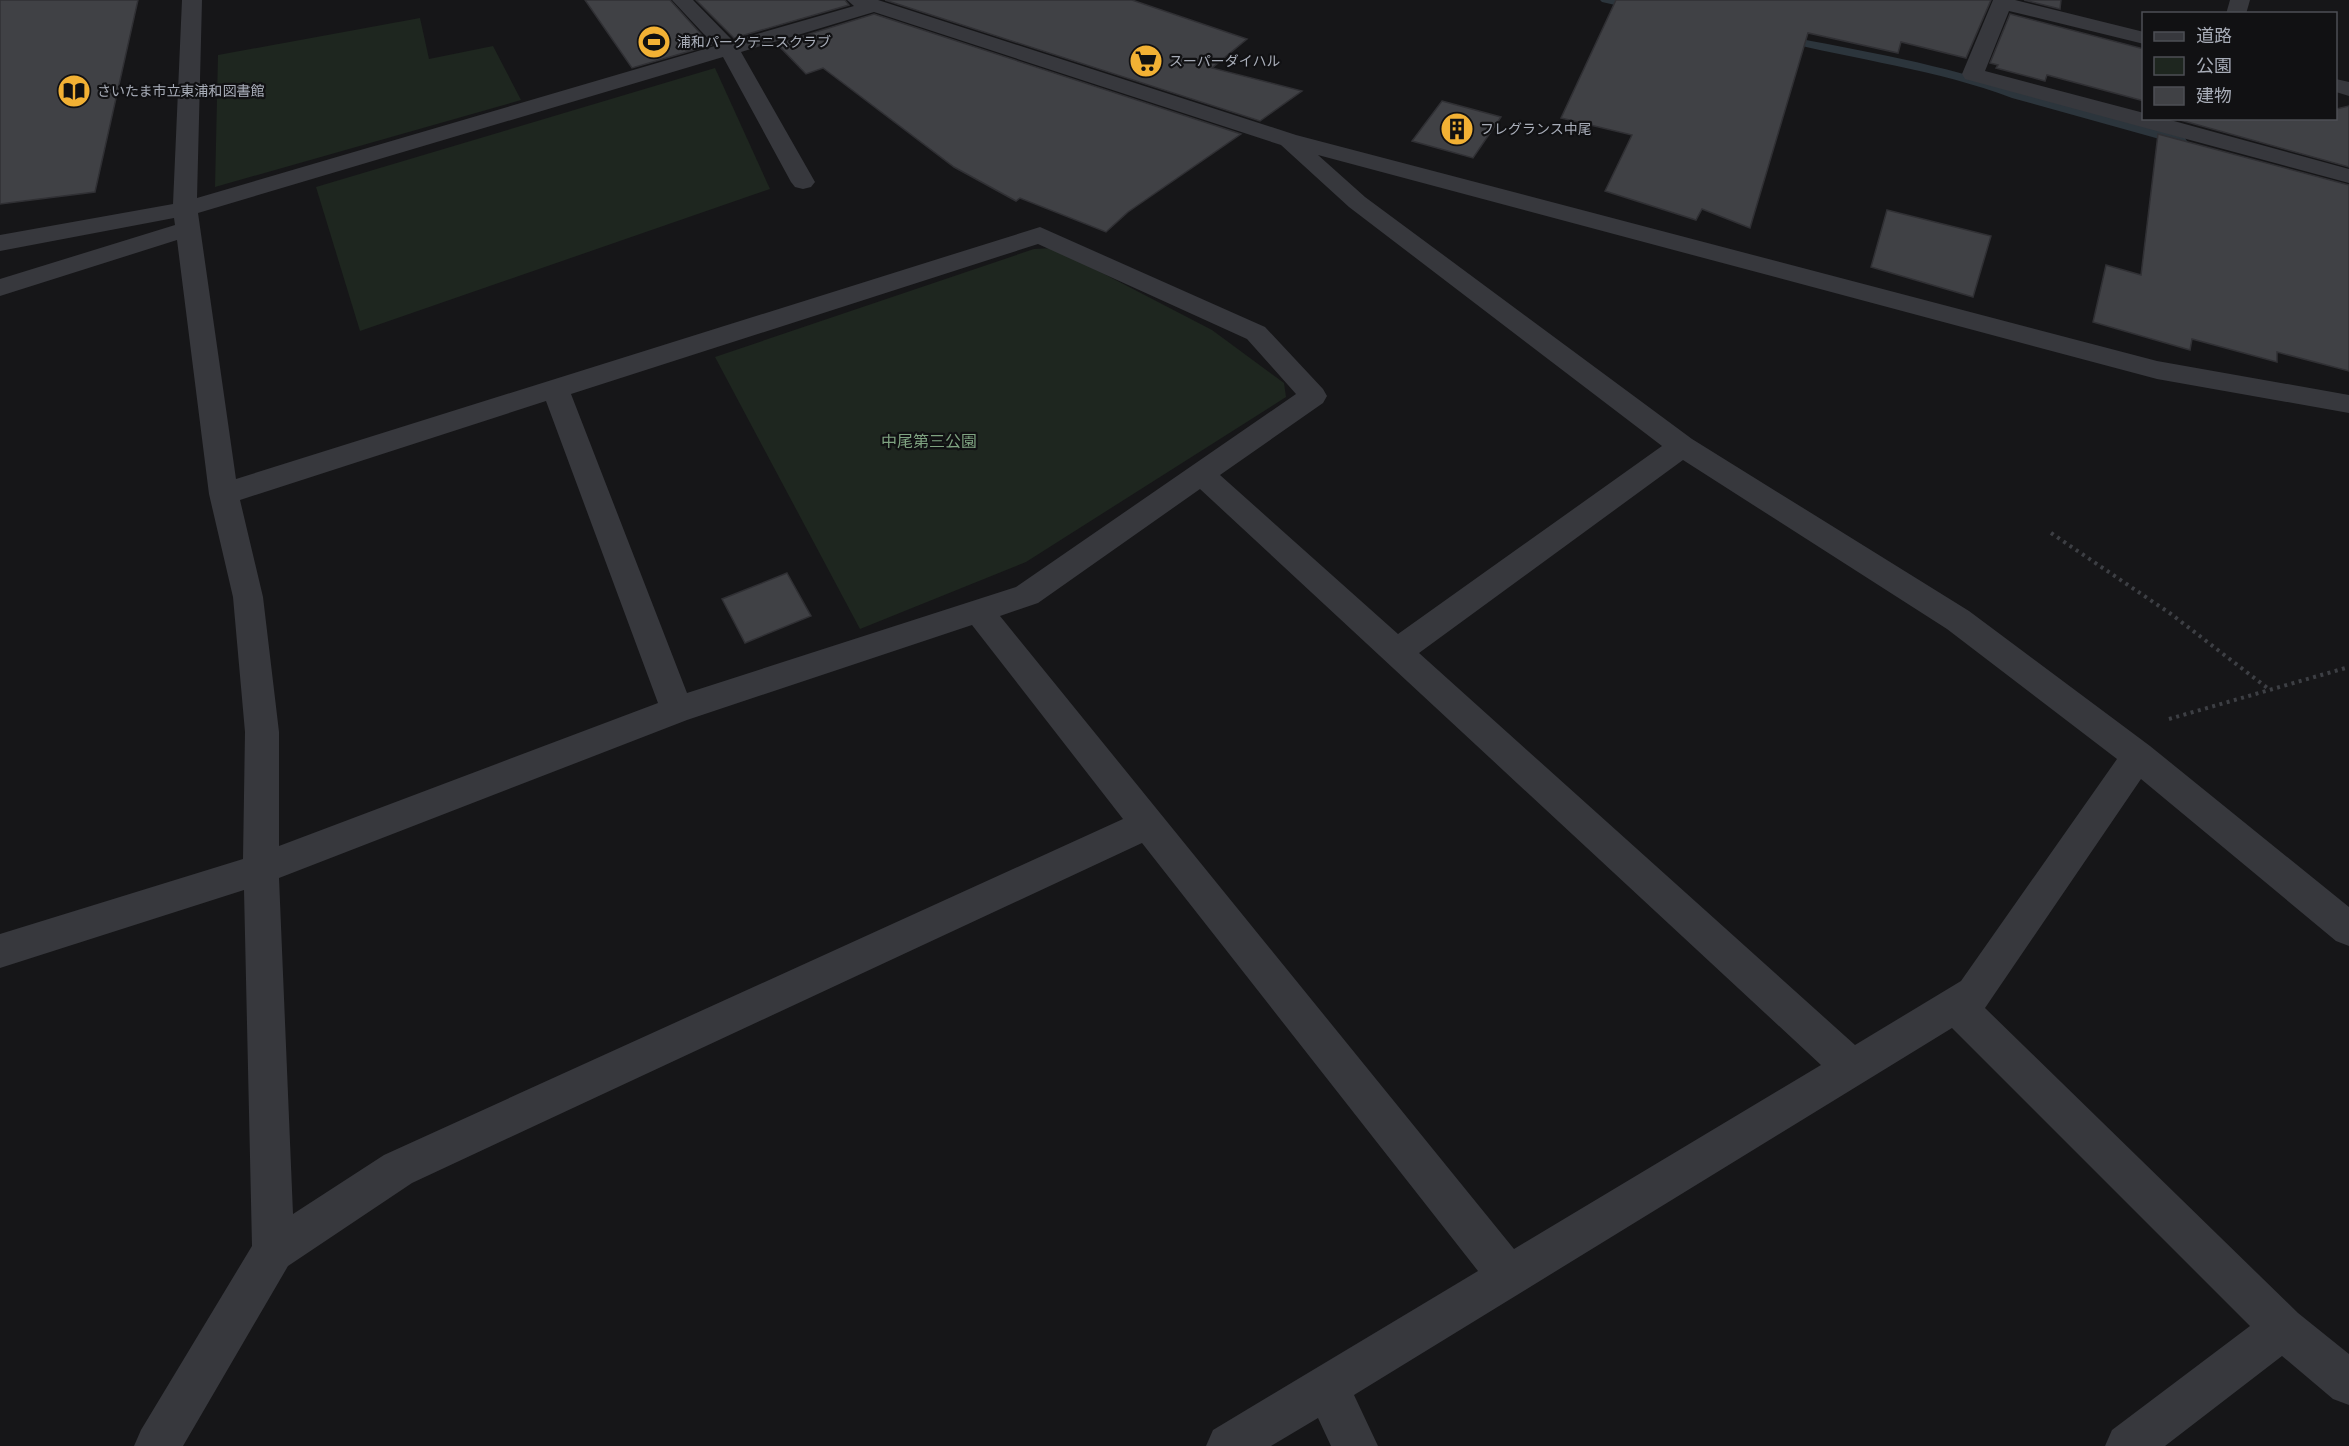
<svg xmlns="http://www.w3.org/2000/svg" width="2349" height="1446" font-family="'Work Sans','Noto Sans JP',sans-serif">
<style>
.green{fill:#1e261f}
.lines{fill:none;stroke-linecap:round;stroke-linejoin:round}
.stream{fill:#2c353c;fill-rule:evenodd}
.building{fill:#404145;stroke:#303034;stroke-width:1.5}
.path{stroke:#3d3f44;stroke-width:4;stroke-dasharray:3 4.5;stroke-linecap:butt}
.minor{fill:#37383d;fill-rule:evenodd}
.labels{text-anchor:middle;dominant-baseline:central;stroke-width:4.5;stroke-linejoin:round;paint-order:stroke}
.far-poi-label{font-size:14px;fill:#a8adb8;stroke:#111113;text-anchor:start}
.park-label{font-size:16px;fill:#7fa381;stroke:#111113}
</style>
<rect width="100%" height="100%" fill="#161618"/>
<g class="green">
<polygon points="420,18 429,59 493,46 521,100 215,187 218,55"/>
<polygon points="715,68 770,189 360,331 316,187"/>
<polygon points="1054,248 1212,330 1284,383 1286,397 1026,562 860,629 715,357 1034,249"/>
</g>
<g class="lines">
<g class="stream">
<polygon points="1600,0 1621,0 1643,7 1637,10 1602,2"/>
<path d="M1781,35C1861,51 1944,64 2020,92L2185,138L2187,141L2181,145L2012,98C1936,69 1855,60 1777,40L1775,38Z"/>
</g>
</g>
<g class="building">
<polygon points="0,0 138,0 95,192 0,204"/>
<polygon points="585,0 670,0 711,45 632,68"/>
<polygon points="696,0 845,0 849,5 734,38"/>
<polygon points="885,0 1132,0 1247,39 1212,68 1302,91 1260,121"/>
<polygon points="1616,0 1991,0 1966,58 1901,42 1898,53 1808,33 1750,228 1702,209 1696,220 1605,191 1632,135 1561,118"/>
<polygon points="2024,0 2061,0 2060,9"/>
<polygon points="874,14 1241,134 1128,212 1106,232 1020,198 1016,201 954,167 823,68 806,74 777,44"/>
<polygon points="2010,14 2144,49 2144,101 2047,75 2045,81 1996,68 1998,65 1990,63"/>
<polygon points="1442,101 1501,117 1473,158 1412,141"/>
<polygon points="2349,106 2349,167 2173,118 2336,118 2336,109"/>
<polygon points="2158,134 2349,185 2349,371 2277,352 2277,362 2192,339 2190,350 2093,322 2106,265 2141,275"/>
<polygon points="1887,210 1991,236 1973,297 1871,267"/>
<polygon points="787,573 811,616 745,643 722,599"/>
</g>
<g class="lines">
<g class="path">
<polyline points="2051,533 2171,614 2270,690"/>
<polyline points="2169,719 2349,667"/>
</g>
<g class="minor">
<path d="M182,0H202L197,198L715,46L672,0H693L733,41L854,6L847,0H878L1296,135L2157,361L2349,395V413L2157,379L1318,155L1365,197L1692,439L1969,611L2150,746L2349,907V946L2336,941L2141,779L1985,1008L2298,1313L2349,1354V1405L2333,1399L2282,1356L2165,1446H2105L2112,1430L2250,1326L1952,1028L1354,1395L1378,1446H1331L1318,1418L1271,1446H1206L1213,1430L1478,1271L1142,843L412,1183L288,1266L183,1446H134L141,1430L252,1246L244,890L0,968V934L243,859L245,732L233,597L209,494L177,240L0,296V279L175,225L174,218L0,251V235L173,204ZM874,12L1281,145L1349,207L1662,446L1398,634L1220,475L1323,403L1327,396L1323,389L1265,327L1040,227L236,479L198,213L723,57L791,182L795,187L803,189L811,187L815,182L741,52ZM1038,244L1247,339L1296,394L1016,587L687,693L571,394ZM546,401L658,703L279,846V732L263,597L240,500ZM1683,460L1947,629L2117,759L1961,981L1855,1045L1419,653ZM1200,489L1821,1065L1514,1249L1000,616L1038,603ZM972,625L1123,819L384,1155L293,1214L279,878L687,720Z"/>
<polygon points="1993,0 2015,0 2144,32 2144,44 2009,11 1985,71 2144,113 2144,118 2163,118 2349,169 2349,183 1965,79 1962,74"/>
<polygon points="2230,0 2250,0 2246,14 2226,14"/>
<polygon points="2336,79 2349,82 2349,96 2336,92"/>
</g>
</g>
<defs>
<g id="stadium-disc" transform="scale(1.725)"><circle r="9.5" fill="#f2b134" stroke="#111113"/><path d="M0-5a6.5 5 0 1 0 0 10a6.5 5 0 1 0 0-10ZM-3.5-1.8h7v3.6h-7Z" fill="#111"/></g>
<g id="supermarket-disc" transform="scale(1.725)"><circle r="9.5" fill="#f2b134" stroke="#111113"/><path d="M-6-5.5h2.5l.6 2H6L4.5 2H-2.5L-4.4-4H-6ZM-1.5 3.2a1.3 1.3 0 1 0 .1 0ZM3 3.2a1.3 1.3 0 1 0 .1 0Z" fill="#111"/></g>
<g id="library-disc" transform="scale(1.725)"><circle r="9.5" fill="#f2b134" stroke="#111113"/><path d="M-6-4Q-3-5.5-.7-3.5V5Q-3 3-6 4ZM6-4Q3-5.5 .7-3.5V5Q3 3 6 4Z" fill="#111"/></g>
<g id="building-disc" transform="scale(1.725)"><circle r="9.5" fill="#f2b134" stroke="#111113"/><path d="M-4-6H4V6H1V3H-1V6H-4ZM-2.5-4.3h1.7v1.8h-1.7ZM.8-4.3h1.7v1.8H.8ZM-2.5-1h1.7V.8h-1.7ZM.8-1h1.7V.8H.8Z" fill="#111"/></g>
</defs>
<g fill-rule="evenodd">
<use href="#stadium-disc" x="654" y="42"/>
<use href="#supermarket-disc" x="1146" y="61"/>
<use href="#library-disc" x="74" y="91"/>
<use href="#building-disc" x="1457" y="129"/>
</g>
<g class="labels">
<g class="far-poi-label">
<text x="677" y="42">浦和パークテニスクラブ</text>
<text x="1169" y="61">スーパーダイハル</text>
<text x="97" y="91">さいたま市立東浦和図書館</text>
<text x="1480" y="129">フレグランス中尾</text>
</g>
<g class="park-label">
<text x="929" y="441">中尾第三公園</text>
</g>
</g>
<rect x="2142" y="12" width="195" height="108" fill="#111113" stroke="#4d4f55" stroke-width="1.5"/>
<rect x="2154" y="32" width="30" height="9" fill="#37383d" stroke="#4d4f55" stroke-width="1.5"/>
<text x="2196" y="42" font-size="18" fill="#a8adb8">道路</text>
<rect x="2154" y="57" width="30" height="18" fill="#1e261f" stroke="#4d4f55" stroke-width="1.5"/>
<text x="2196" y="72" font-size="18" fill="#a8adb8">公園</text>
<rect x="2154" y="87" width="30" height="18" fill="#404145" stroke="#4d4f55" stroke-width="1.5"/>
<text x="2196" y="102" font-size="18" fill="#a8adb8">建物</text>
</svg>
